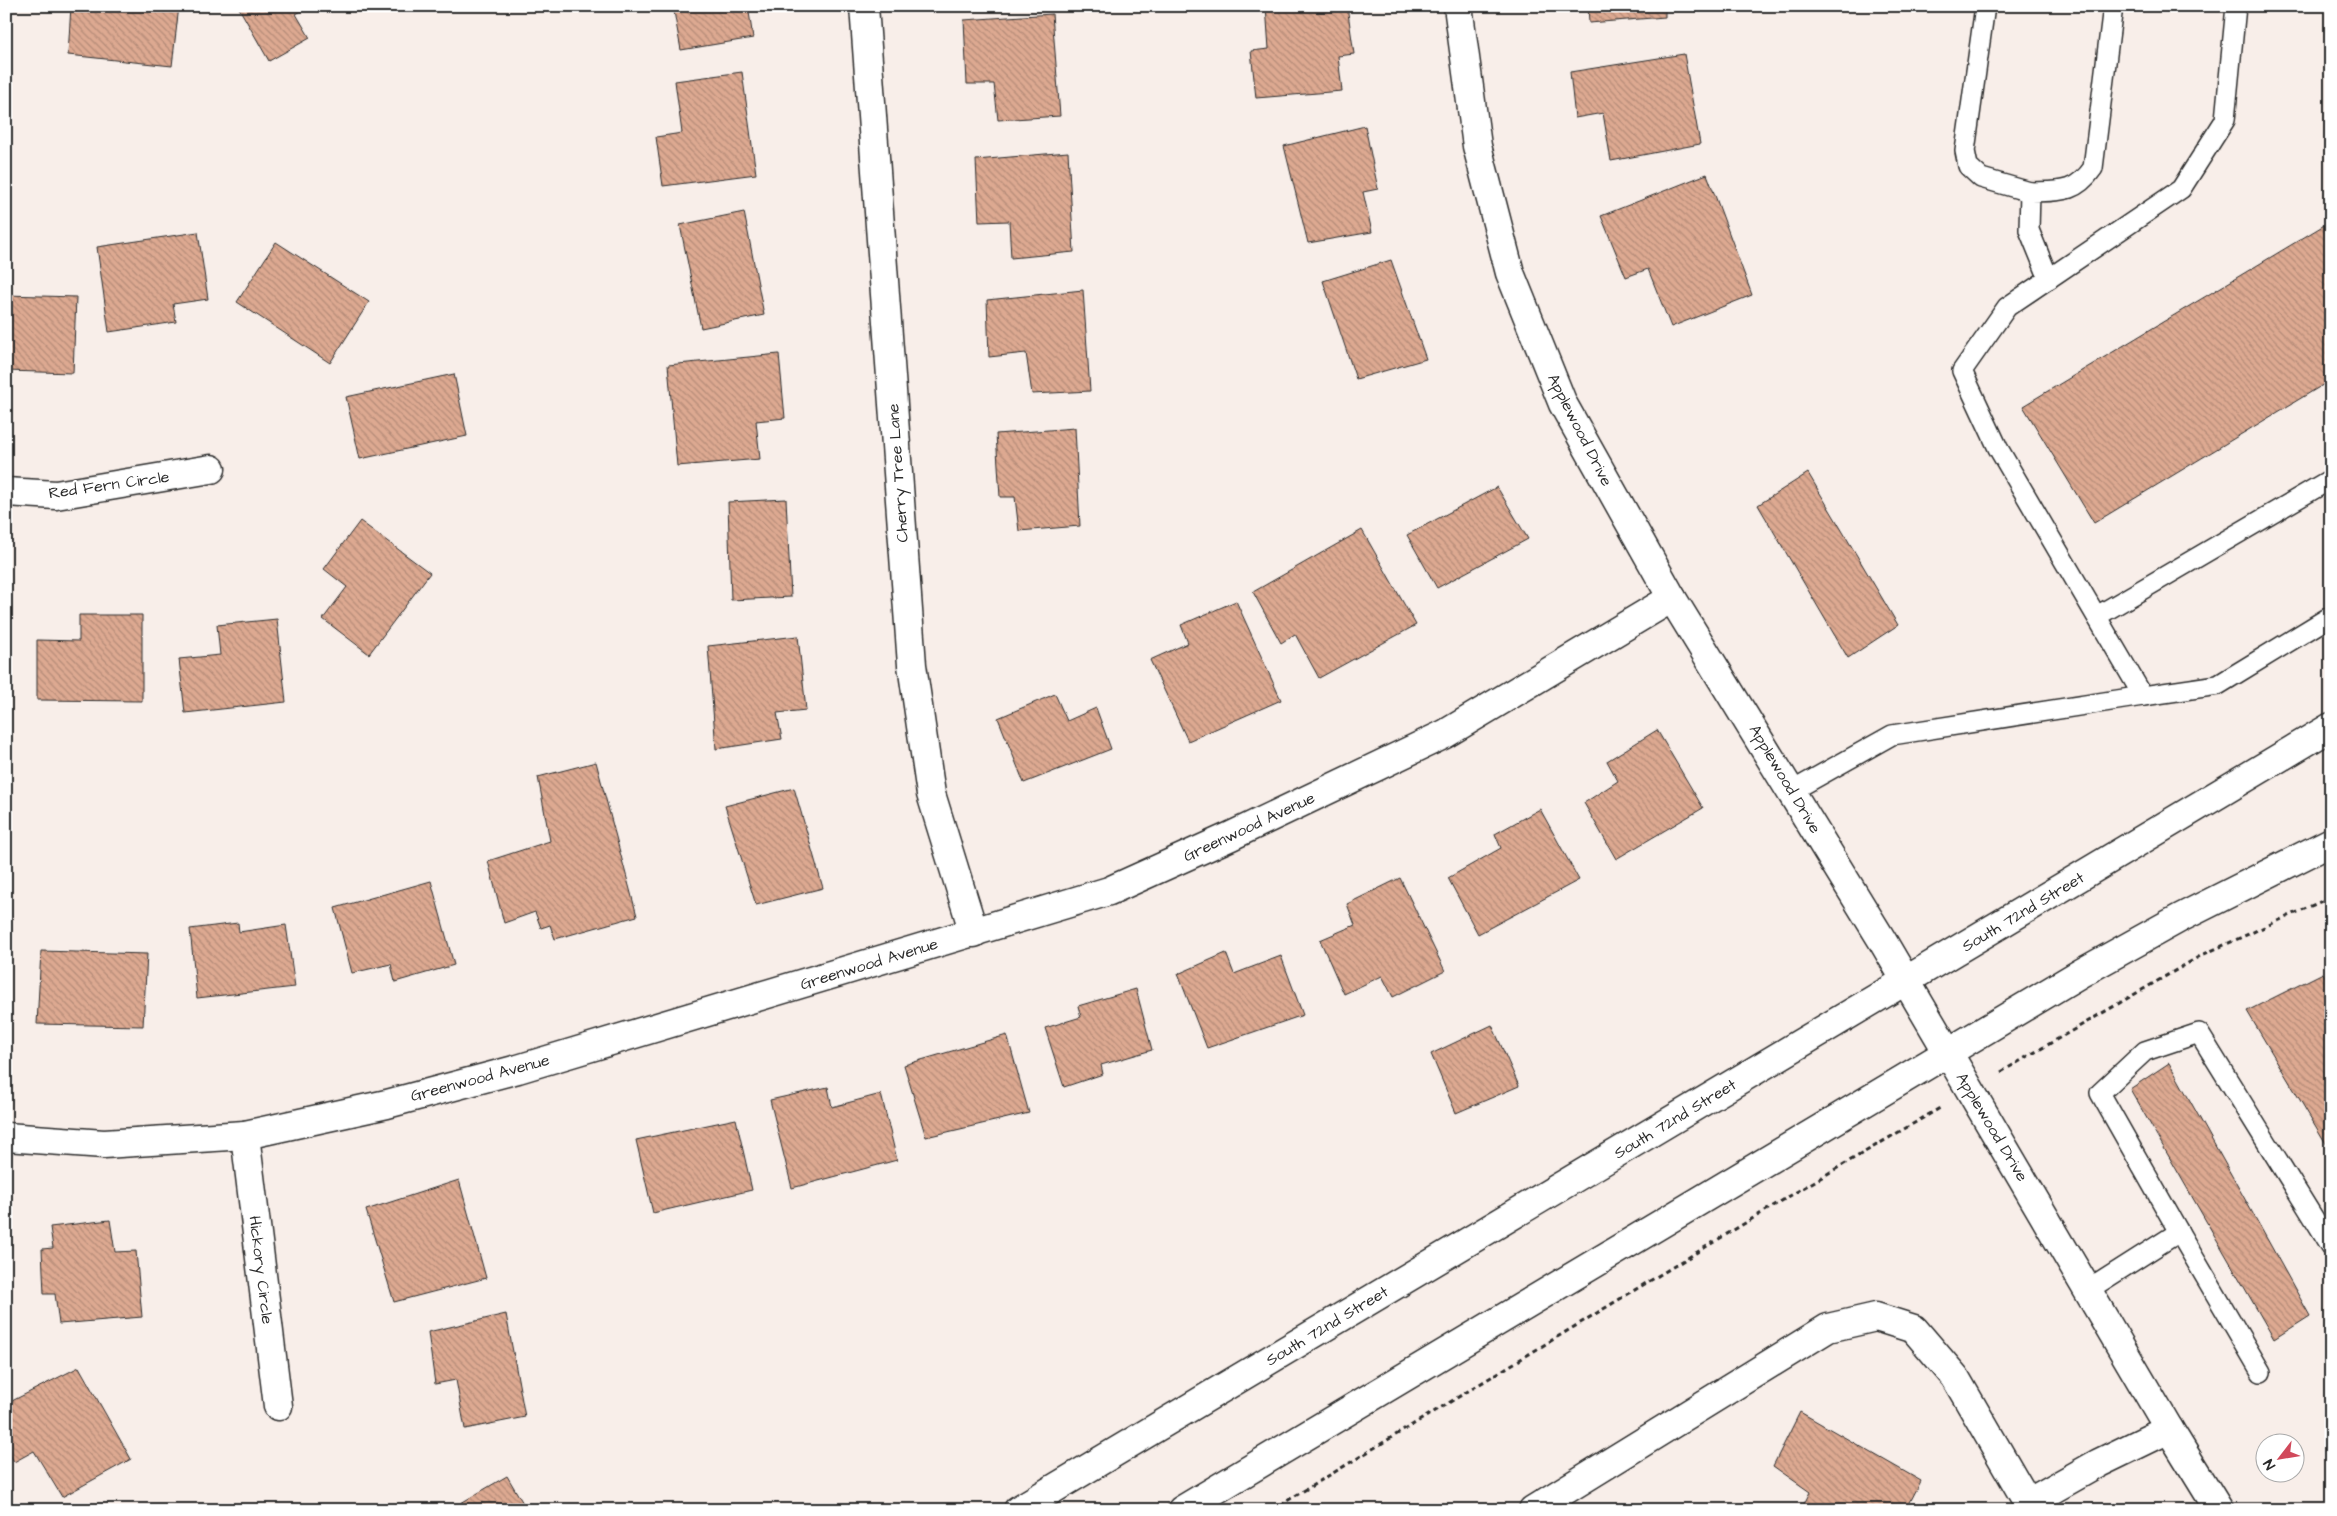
<svg xmlns="http://www.w3.org/2000/svg" width="2337" height="1516" font-family="'Architects Daughter',sans-serif">
<style>
.building{fill:url(#building-back-hatch);stroke:#2b2b2b}
.lines{fill:none;stroke-linecap:round;stroke-linejoin:round}
.lane-casing{stroke:#2b2b2b;stroke-width:22}
.street-casing{stroke:#2b2b2b;stroke-width:31}
.primary-casing{stroke:#2b2b2b;stroke-width:31}
.path{stroke:#2b2b2b;stroke-width:3;stroke-dasharray:5 4;stroke-linecap:butt}
.lane{stroke:#fff;stroke-width:19}
.street{stroke:#fff;stroke-width:28}
.primary{stroke:#fff;stroke-width:28}
.labels{text-anchor:middle;dominant-baseline:central;stroke-width:4;stroke-linejoin:round;paint-order:stroke}
.street-label{font-size:16px;fill:#2b2b2b;stroke:#fff}
</style>
<defs>
<pattern id="building-back-hatch" width="6" height="6" patternUnits="userSpaceOnUse" patternTransform="scale(1.25)"><rect width="6" height="6" fill="#dda991"/><path d="M-1 5l2 2M0 0l6 6M5-1l2 2" fill="none" stroke="#b38a77"/></pattern>
</defs>
<rect width="100%" height="100%" fill="#f8eee9"/>
<filter id="ink" filterUnits="userSpaceOnUse"><feTurbulence type="fractalNoise" baseFrequency=".02" numOctaves="2"/><feDisplacementMap in="SourceGraphic" scale="10" xChannelSelector="R" yChannelSelector="G"/><feConvolveMatrix kernelMatrix="1 2 1 2 8 2 1 2 1" color-interpolation-filters="sRGB"/></filter>
<g filter="url(#ink)">
<g class="building">
<polygon points="71,6 179,6 172,66 68,55"/>
<polygon points="241,6 310,6 296,14 310,38 269,61 239,8"/>
<polygon points="673,6 748,6 753,38 681,50"/>
<polygon points="1266,6 1347,6 1354,54 1338,56 1342,91 1256,98 1251,51 1269,49"/>
<polygon points="1588,6 1665,6 1665,17 1589,23"/>
<polygon points="1052,14 1060,116 998,120 994,84 967,84 964,20"/>
<polygon points="1684,54 1700,144 1611,161 1603,113 1575,118 1570,72"/>
<polygon points="742,72 756,174 663,186 656,137 682,133 675,81"/>
<polygon points="1365,126 1378,189 1363,192 1372,232 1308,243 1284,146"/>
<polygon points="1068,152 1074,252 1011,258 1009,221 979,222 976,160"/>
<polygon points="1707,174 1752,295 1671,327 1648,269 1626,277 1601,216"/>
<polygon points="744,212 764,315 701,328 680,225"/>
<polygon points="2331,221 2331,380 2094,523 2023,406"/>
<polygon points="198,232 208,299 173,304 176,322 109,332 97,247"/>
<polygon points="276,242 369,302 330,363 237,302"/>
<polygon points="1391,260 1426,359 1356,379 1323,281"/>
<polygon points="1083,290 1090,391 1032,394 1026,353 989,357 987,300"/>
<polygon points="6,295 76,297 73,373 6,371"/>
<polygon points="779,354 785,418 756,421 760,459 677,466 668,365"/>
<polygon points="454,374 467,436 360,459 346,397"/>
<polygon points="1075,428 1080,526 1019,531 1015,497 1000,497 996,434"/>
<polygon points="1808,473 1898,625 1848,658 1758,505"/>
<polygon points="1497,487 1528,539 1437,588 1407,535"/>
<polygon points="786,499 791,597 731,600 728,502"/>
<polygon points="360,521 430,573 369,654 323,619 347,587 324,569"/>
<polygon points="1362,530 1416,625 1319,678 1295,634 1281,643 1253,592"/>
<polygon points="1236,601 1281,700 1188,741 1150,660 1188,643 1181,625"/>
<polygon points="79,615 142,615 142,701 37,700 37,640 79,641"/>
<polygon points="277,619 286,702 185,713 179,659 220,655 217,625"/>
<polygon points="798,636 806,710 777,713 782,739 716,749 708,646"/>
<polygon points="1055,694 1067,721 1096,708 1111,749 1024,783 998,718"/>
<polygon points="1657,730 1703,808 1616,859 1584,803 1618,781 1607,761"/>
<polygon points="596,762 637,916 555,939 550,925 541,928 535,912 504,923 488,861 550,841 538,777"/>
<polygon points="794,788 823,888 756,905 725,806"/>
<polygon points="1540,809 1579,880 1478,934 1448,878 1501,848 1495,834"/>
<polygon points="1400,878 1445,971 1393,997 1382,976 1344,994 1320,940 1355,925 1347,904"/>
<polygon points="431,881 454,965 395,982 391,964 352,973 335,908"/>
<polygon points="238,923 239,932 286,925 295,987 197,998 190,929"/>
<polygon points="41,951 147,954 143,1026 37,1024"/>
<polygon points="1226,953 1234,974 1281,956 1303,1015 1207,1048 1178,974"/>
<polygon points="2323,973 2331,987 2331,1152 2247,1011"/>
<polygon points="1136,989 1152,1050 1101,1065 1103,1074 1064,1087 1045,1028 1081,1017 1078,1006"/>
<polygon points="1492,1025 1519,1086 1456,1113 1431,1054"/>
<polygon points="1007,1035 1029,1113 926,1137 904,1065"/>
<polygon points="2169,1063 2310,1316 2274,1339 2130,1089"/>
<polygon points="828,1087 832,1107 881,1094 897,1160 792,1188 770,1100"/>
<polygon points="736,1119 752,1190 653,1213 636,1140"/>
<polygon points="459,1180 486,1278 394,1302 366,1210"/>
<polygon points="110,1220 115,1252 136,1251 142,1317 59,1324 55,1294 44,1294 42,1249 53,1248 50,1227"/>
<polygon points="506,1314 525,1417 465,1429 456,1380 435,1384 428,1332"/>
<polygon points="79,1367 131,1459 62,1497 34,1451 14,1462 6,1447 6,1404"/>
<polygon points="1800,1412 1921,1481 1906,1510 1801,1510 1810,1492 1773,1466"/>
<polygon points="507,1476 527,1510 449,1510"/>
</g>
<g class="lines">
<g class="lane-casing">
<g id="lane">
<polyline points="1985,6 1965,151 1968,166 1981,178 2030,192"/>
<path d="M2049,279L2029,230L2030,192C2059,191 2075,194 2093,168L2113,6"/>
<polyline points="2097,616 2331,479"/>
<polyline points="2143,696 2218,685 2331,616"/>
<polyline points="1792,791 1892,735 2143,696 1998,448 1962,371 2007,307 2181,189 2225,120 2236,6"/>
<polyline points="2179,1232 2100,1093 2145,1051 2199,1033 2331,1246"/>
<polyline points="2088,1290 2179,1232 2261,1372"/>
</g>
</g>
<g class="street-casing">
<g id="street">
<polyline points="864,6 912,665 931,794 974,933"/>
<polyline points="1458,6 1477,146 1510,273 1563,404 1672,598 1882,940 2169,1429 2219,1510"/>
<polyline points="6,492 56,495 211,469"/>
<polyline points="245,1135 278,1406"/>
<polyline points="6,1137 104,1144 245,1135 387,1104 518,1069 1109,891 1231,836 1445,734 1672,598"/>
<polyline points="2028,1503 2099,1463 2169,1429"/>
<polyline points="1533,1510 1828,1328 1876,1317 1914,1329 1955,1377 2032,1510"/>
</g>
</g>
<g class="primary-casing">
<g id="primary">
<polyline points="1018,1510 2331,727"/>
<polyline points="1182,1510 2081,973 2180,918 2331,842"/>
</g>
</g>
<g class="path">
<polyline points="2001,1072 2202,955 2331,897"/>
<polyline points="1272,1510 1798,1191 1940,1108"/>
</g>
<use href="#lane" class="lane"/>
<use href="#street" class="street"/>
<use href="#primary" class="primary"/>
</g>
</g>
<g class="labels">
<g class="street-label">
<text transform="translate(1580 430) rotate(63)">Applewood Drive</text>
<text transform="translate(898 473) rotate(-94)">Cherry Tree Lane</text>
<text transform="translate(109 485) rotate(-8)">Red Fern Circle</text>
<text transform="translate(1785 779) rotate(59)">Applewood Drive</text>
<text transform="translate(1249 827) rotate(-25)">Greenwood Avenue</text>
<text transform="translate(2023 912) rotate(-31)">South 72nd Street</text>
<text transform="translate(869 964) rotate(-17)">Greenwood Avenue</text>
<text transform="translate(480 1078) rotate(-15)">Greenwood Avenue</text>
<text transform="translate(1675 1119) rotate(-31)">South 72nd Street</text>
<text transform="translate(1992 1127) rotate(59)">Applewood Drive</text>
<text transform="translate(261 1270) rotate(83)">Hickory Circle</text>
<text transform="translate(1327 1326) rotate(-31)">South 72nd Street</text>
</g>
</g>
<rect width="2337" height="1516" fill="none" stroke="#fff" stroke-width="25"/>
<rect x="12" y="12" width="2312" height="1491" fill="none" stroke="#2b2b2b" stroke-width="2" filter="url(#ink)"/>
<g transform="translate(2280 1458) rotate(239)"><circle r="24" fill="#ffffff" stroke="#aaaaaa"/>
<path d="M0-4L9 19L0 12L-9 19Z" fill="#d1495b"/>
<text y="-8" font-size="14" font-weight="bold" text-anchor="middle" fill="#2b2b2b">N</text>
</g>
</svg>
